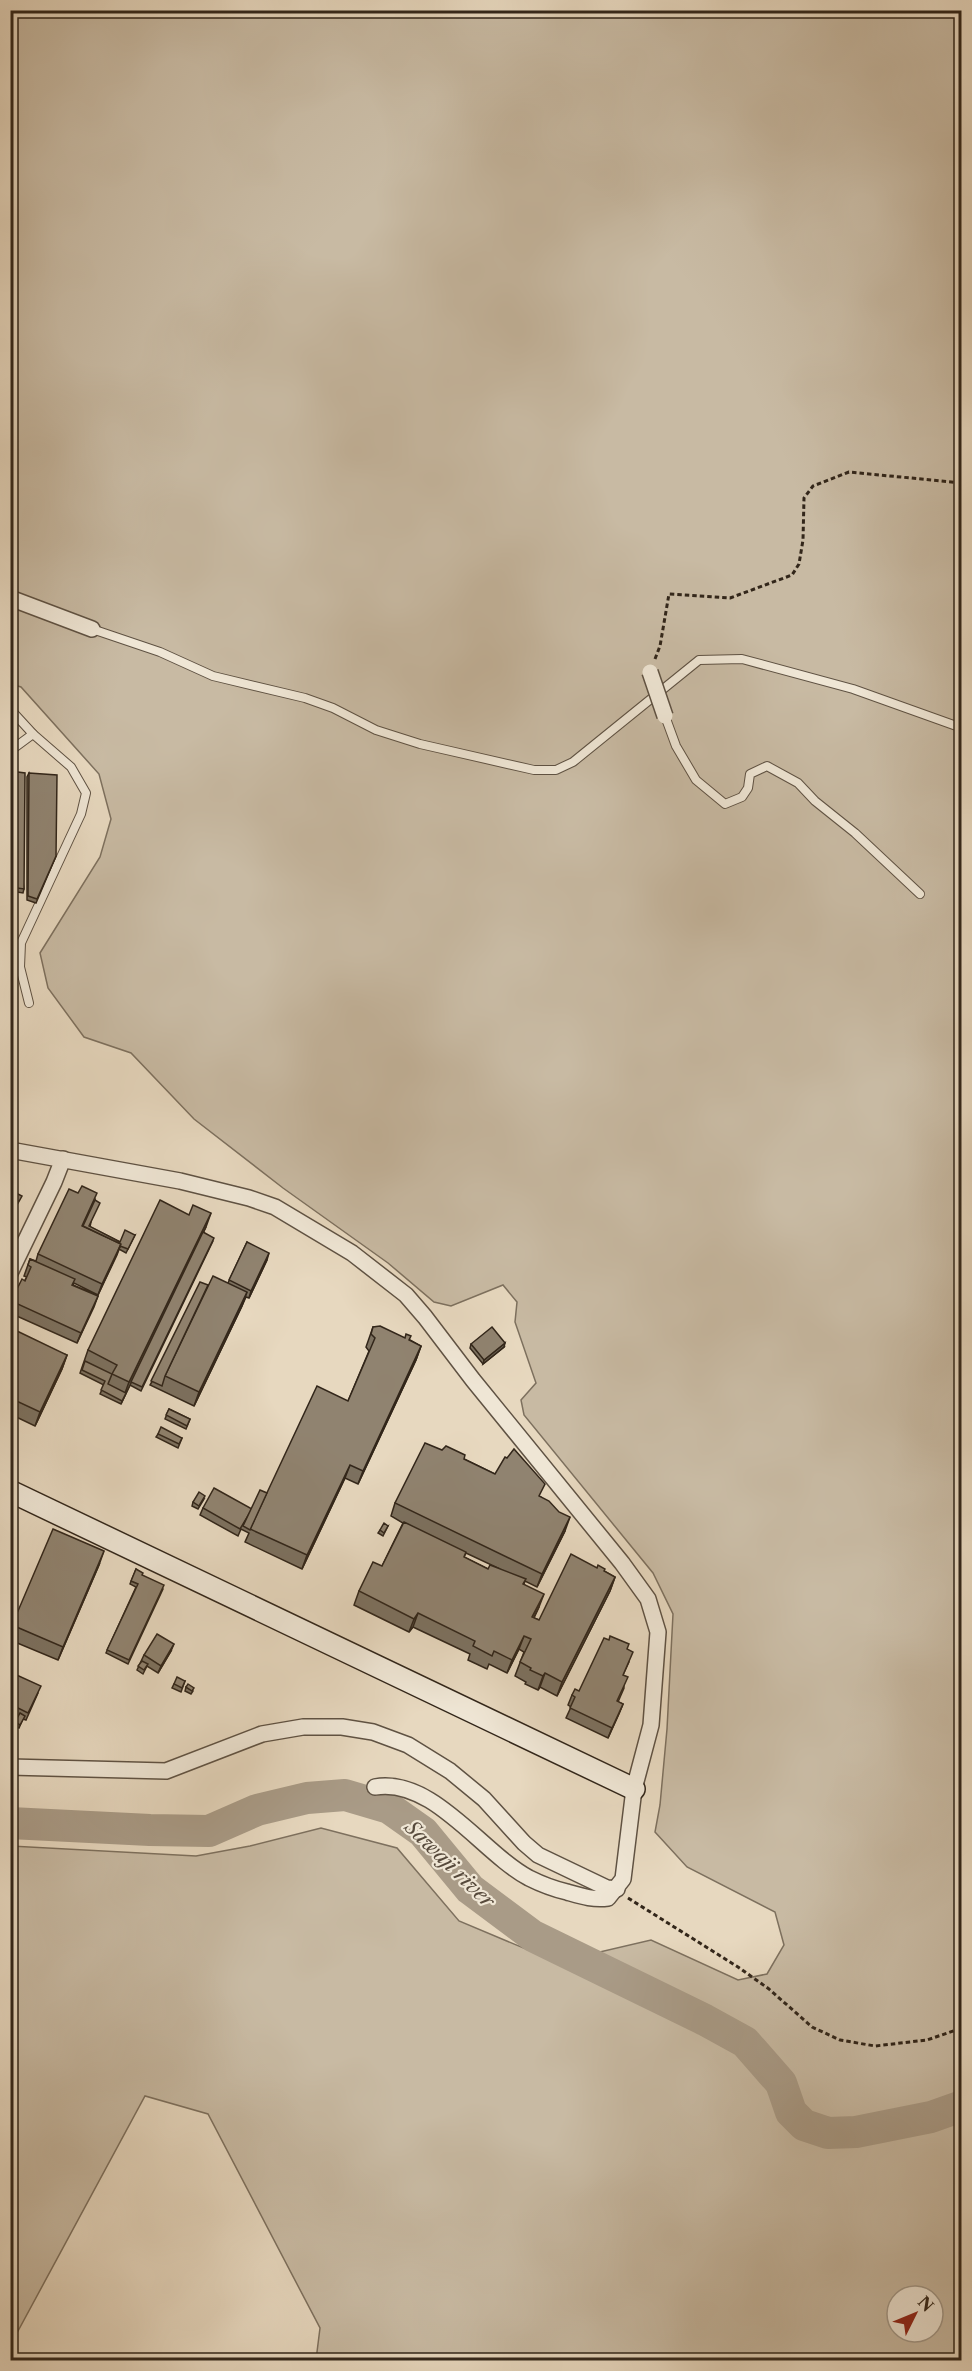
<svg xmlns="http://www.w3.org/2000/svg" width="972" height="2371" font-family="'Libre Caslon Text',serif">
<style>
.green{fill:#c8baa3;stroke:#7d705e;stroke-width:1.5;fill-rule:evenodd}
.lines{fill:none;stroke-linecap:round;stroke-linejoin:round}
.river{stroke:#a99b87;stroke-width:32}
.lane-casing{stroke:#5f5243;stroke-width:10}
.street-casing{stroke:#5f5243;stroke-width:18}
.secondary-casing{stroke:#32261a;stroke-width:24}
.path{stroke:#32261a;stroke-width:3;stroke-dasharray:4.5 3;stroke-linecap:butt}
.lane{stroke:#efe6d5;stroke-width:8}
.street{stroke:#efe6d5;stroke-width:15}
.secondary{stroke:#efe6d5;stroke-width:21}
.street-bridge-casing{stroke:#5f5243;stroke-width:18;stroke-linecap:butt}
.street-bridge{stroke:#efe6d5;stroke-width:15}
.wall{fill:#7c7160;stroke:#32261a;stroke-width:1.5;fill-rule:evenodd}
.shaded-wall{fill:#655c4e;stroke:#32261a;stroke-width:1.5}
.building{fill:#908370;stroke:#32261a;stroke-width:1.5}
.labels{text-anchor:middle;dominant-baseline:central;stroke-width:4.5;stroke-linejoin:round;paint-order:stroke}
.water-label{font-size:20px;font-style:italic;fill:#56493b;stroke:#efe6d5}
</style>
<rect width="100%" height="100%" fill="#e7d8bf"/>
<filter id="stains"><feTurbulence type="fractalNoise" baseFrequency=".00333" numOctaves="4"/><feColorMatrix values="0 0 0 0 .2 0 0 0 0 .09 0 0 0 0 .02 0 0 0 .5 -.17"/></filter>
<radialGradient id="worn" r=".72"><stop offset=".6" stop-color="#630" stop-opacity="0"/><stop offset="1" stop-color="#630" stop-opacity=".3"/></radialGradient>
<path class="green" d="M11,11H961V2360H316L320,2328L208,2114L145,2096L11,2344V1846L196,1856L250,1846L321,1828L397,1848L459,1921L557,1962L651,1940L738,1980L767,1974L784,1945L775,1912L687,1867L655,1832L660,1805L667,1729L673,1614L653,1573L524,1415L521,1400L536,1383L515,1322L517,1302L503,1285L451,1306L434,1302L388,1263L283,1188L194,1119L131,1053L84,1037L48,988L40,953L100,857L111,819L99,774L21,687L11,684ZM897,2296H933V2332H897Z"/>
<g class="lines">
<polyline class="river" points="10,1823 150,1830 209,1831 257,1810 307,1798 345,1795 389,1808 423,1832 470,1889 533,1936 705,2020 745,2042 781,2083 791,2112 804,2125 828,2133 856,2132 931,2117 962,2106"/>
<g class="lane-casing">
<g id="lane">
<polyline points="92,629 160,652 213,676 305,698 333,708 376,730 420,744 534,770 556,770 573,762 699,660 742,659 853,689 962,728"/>
<polyline points="10,709 33,734 10,751"/>
<polyline points="665,716 676,746 696,780 725,804 742,797 748,788 750,774 767,766 798,783 815,801 855,833 920,894"/>
<polyline points="10,954 20,953"/>
<polyline points="29,1003 20,967 21,943 81,814 86,793 71,767 33,734"/>
</g>
</g>
<g class="street-casing">
<g id="street">
<polyline points="10,598 92,629"/>
<path d="M10,1150L180,1181L249,1198L275,1207L352,1253L406,1295L425,1317L473,1380L622,1563L648,1599L658,1632L651,1725L634,1789L623,1879L608,1898C593,1900 581,1896 567,1892C554,1889 541,1884 529,1878C482,1853 433,1777 375,1787"/>
<polyline points="10,1273 54,1182 63,1159"/>
<polyline points="10,1767 166,1771 262,1734 303,1727 342,1727 373,1732 408,1745 450,1771 484,1799 524,1843 538,1855 607,1888 617,1889"/>
</g>
</g>
<g class="secondary-casing">
<polyline id="secondary" points="10,1491 634,1789"/>
</g>
<g class="path">
<polyline points="655,659 660,646 669,594 730,598 792,575 799,564 803,540 804,498 813,486 849,472 962,483"/>
<polyline points="628,1898 738,1967 769,1989 812,2027 840,2040 875,2046 927,2040 962,2028"/>
</g>
<use href="#lane" class="lane"/>
<use href="#street" class="street"/>
<use href="#secondary" class="secondary"/>
<g class="street-bridge-casing">
<polyline id="street-bridge" points="650,672 665,716"/>
</g>
<use href="#street-bridge" class="street-bridge"/>
</g>
<g class="wall">
<polygon points="10,771 24,889 23,893 11,891"/>
<polygon points="29,773 56,856 36,903 27,900 27,777"/>
<polygon points="95,1200 90,1227 120,1242 135,1235 126,1253 119,1249 98,1295 74,1283 73,1285 98,1296 77,1343 10,1313 10,1303 27,1277 24,1276 30,1259 36,1261 38,1254"/>
<polygon points="206,1227 203,1233 213,1241 141,1391 130,1385 121,1404 100,1394 104,1385 80,1373 88,1350"/>
<polygon points="247,1242 267,1260 249,1298 246,1297 242,1306 194,1406 150,1385 208,1285 228,1283"/>
<polygon points="373,1327 410,1340 421,1346 416,1360 358,1484 345,1478 302,1569 245,1542 249,1533 241,1529 238,1536 200,1515 203,1508 251,1509 267,1493 348,1401 369,1351 366,1347"/>
<polygon points="10,1336 67,1355 62,1369 35,1426 10,1414"/>
<polygon points="471,1344 504,1347 483,1364 470,1348"/>
<polygon points="169,1409 190,1419 186,1429 165,1419"/>
<polygon points="158,1434 182,1438 178,1448 156,1437"/>
<path d="M442,1450L464,1459L541,1497L565,1531L537,1587L525,1581L524,1584L539,1607L534,1618L539,1620L604,1571L615,1577L610,1591L557,1696L540,1687L538,1690L525,1684L526,1682L515,1676L524,1652L519,1649L507,1673L489,1664L487,1669L468,1660L470,1654L413,1627L409,1632L354,1605L359,1591L382,1566L403,1523L391,1516L395,1503ZM466,1553L498,1568L488,1569L464,1557Z"/>
<polygon points="204,1499 198,1509 192,1506 193,1502"/>
<polygon points="388,1526 383,1536 378,1533 380,1530"/>
<polygon points="99,1565 58,1660 10,1640 10,1629 12,1625"/>
<polygon points="136,1569 142,1575 163,1589 128,1664 106,1653 136,1587 130,1584"/>
<polygon points="627,1649 629,1662 623,1675 624,1688 618,1702 623,1704 608,1738 566,1718 571,1707 568,1705 572,1695 579,1691"/>
<polygon points="171,1651 158,1673 147,1666 143,1674 137,1670 144,1655"/>
<polygon points="10,1672 38,1693 26,1720 23,1719 19,1728 14,1726 18,1717 11,1713 10,1715"/>
<polygon points="185,1681 181,1692 172,1688 174,1684"/>
<polygon points="186,1687 193,1691 191,1694 185,1691"/>
</g>
<g class="shaded-wall">
<polygon points="211,1213 206,1227 121,1404 129,1382"/>
<polygon points="121,1244 117,1255 98,1295 102,1284"/>
<polygon points="269,1253 267,1260 249,1298 251,1291"/>
<polygon points="247,1292 242,1306 194,1406 199,1392"/>
<polygon points="98,1296 94,1307 77,1343 81,1333"/>
<polygon points="505,1343 504,1347 483,1364 484,1360"/>
<polygon points="421,1346 416,1360 358,1484 363,1471"/>
<polygon points="67,1355 62,1369 35,1426 40,1412"/>
<polygon points="350,1465 345,1478 302,1569 307,1555"/>
<polygon points="570,1517 565,1531 537,1587 542,1574"/>
<polygon points="104,1551 99,1565 58,1660 63,1647"/>
<polygon points="615,1577 610,1591 557,1696 562,1682"/>
<polygon points="544,1594 539,1607 527,1631 532,1617"/>
<polygon points="418,1613 413,1627 409,1632 414,1619"/>
<polygon points="524,1636 519,1649 507,1673 512,1660"/>
<polygon points="174,1644 171,1651 158,1673 161,1666"/>
<polygon points="545,1673 540,1687 538,1690 543,1676"/>
<polygon points="623,1704 619,1714 608,1738 612,1728"/>
</g>
<g class="building">
<polygon points="10,771 25,773 24,889 11,887 10,901"/>
<polygon points="29,773 57,775 56,856 37,899 28,896"/>
<polygon points="82,1186 97,1193 82,1226 121,1244 102,1284 38,1254 69,1189 78,1193"/>
<polygon points="16,1193 22,1196 17,1205 18,1201 13,1198"/>
<polygon points="10,1197 18,1201 10,1217"/>
<polygon points="95,1200 100,1203 89,1226 120,1242 125,1230 135,1235 128,1249 120,1246 118,1251 121,1244 83,1226"/>
<polygon points="160,1200 189,1215 193,1205 211,1213 129,1382 112,1374 117,1365 88,1350"/>
<polygon points="203,1232 214,1238 142,1387 131,1382"/>
<polygon points="247,1242 269,1253 251,1291 229,1280"/>
<polygon points="30,1259 75,1279 72,1285 98,1296 81,1333 11,1301 22,1279 25,1281 31,1267 28,1265"/>
<polygon points="213,1276 247,1292 199,1392 165,1376"/>
<polygon points="200,1282 208,1285 165,1376 162,1386 151,1381"/>
<polygon points="380,1326 405,1338 406,1334 411,1336 409,1340 421,1346 363,1471 350,1465 307,1555 250,1529 317,1386 348,1401 375,1338 371,1334 373,1327"/>
<polygon points="492,1327 505,1343 484,1360 471,1344"/>
<polygon points="17,1331 67,1355 40,1412 10,1398 10,1336 14,1338"/>
<polygon points="85,1361 112,1374 108,1384 126,1393 122,1401 101,1390 105,1381 82,1370"/>
<polygon points="169,1409 190,1419 187,1426 166,1415"/>
<polygon points="161,1427 182,1438 179,1444 158,1434"/>
<polygon points="425,1443 442,1450 446,1446 465,1455 464,1459 495,1474 505,1457 507,1458 514,1449 545,1484 539,1496 549,1501 559,1512 570,1517 542,1574 395,1503"/>
<polygon points="214,1488 252,1509 240,1529 203,1508"/>
<polygon points="260,1490 267,1493 250,1530 243,1526"/>
<polygon points="199,1492 205,1496 199,1506 193,1502"/>
<polygon points="404,1522 466,1552 464,1557 488,1569 490,1565 526,1579 523,1584 544,1594 532,1617 539,1620 571,1554 597,1568 598,1565 605,1569 604,1571 615,1577 562,1682 545,1673 543,1676 530,1670 531,1668 520,1662 531,1639 524,1636 512,1660 494,1651 492,1656 473,1646 475,1641 418,1613 414,1619 359,1591 373,1562 382,1566"/>
<polygon points="384,1523 388,1526 384,1533 380,1530"/>
<polygon points="53,1529 104,1551 63,1647 12,1625"/>
<polygon points="136,1569 143,1573 142,1575 164,1585 129,1660 107,1650 138,1584 131,1581"/>
<polygon points="157,1634 174,1644 161,1666 144,1655"/>
<polygon points="610,1636 629,1644 627,1649 633,1652 623,1675 628,1677 617,1701 623,1704 612,1728 570,1708 575,1697 572,1695 575,1689 579,1691 604,1638 609,1640"/>
<polygon points="142,1661 148,1664 144,1670 138,1666"/>
<polygon points="10,1672 41,1686 28,1713 14,1706 10,1712"/>
<polygon points="177,1677 185,1681 182,1688 174,1684"/>
<polygon points="188,1684 194,1688 192,1691 186,1687"/>
<polygon points="20,1713 25,1716 20,1725 15,1722"/>
</g>
<g class="labels">
<g class="water-label">
<text transform="translate(450 1864) rotate(44)">Sawaji river</text>
</g>
</g>
<rect width="972" height="2371" fill="none" stroke="#e7d8bf" stroke-width="36"/>
<rect x="12" y="12" width="948" height="2347" fill="none" stroke="#32261a" stroke-width="3"/>
<rect x="18" y="18" width="936" height="2335" fill="none" stroke="#32261a" stroke-width="1.5"/>
<g transform="translate(915 2314) rotate(47)"><circle r="28" fill="#efe6d5" stroke="#a3998a" stroke-width="1.5"/>
<path d="M0-4.5L10 22L0 15L-10 22Z" fill="#8f2418"/>
<text y="-9" font-size="16" font-weight="bold" text-anchor="middle" fill="#32261a">N</text>
</g>
<rect width="100%" height="100%" filter="url(#stains)"/>
<rect width="100%" height="100%" fill="url(#worn)"/>
</svg>
